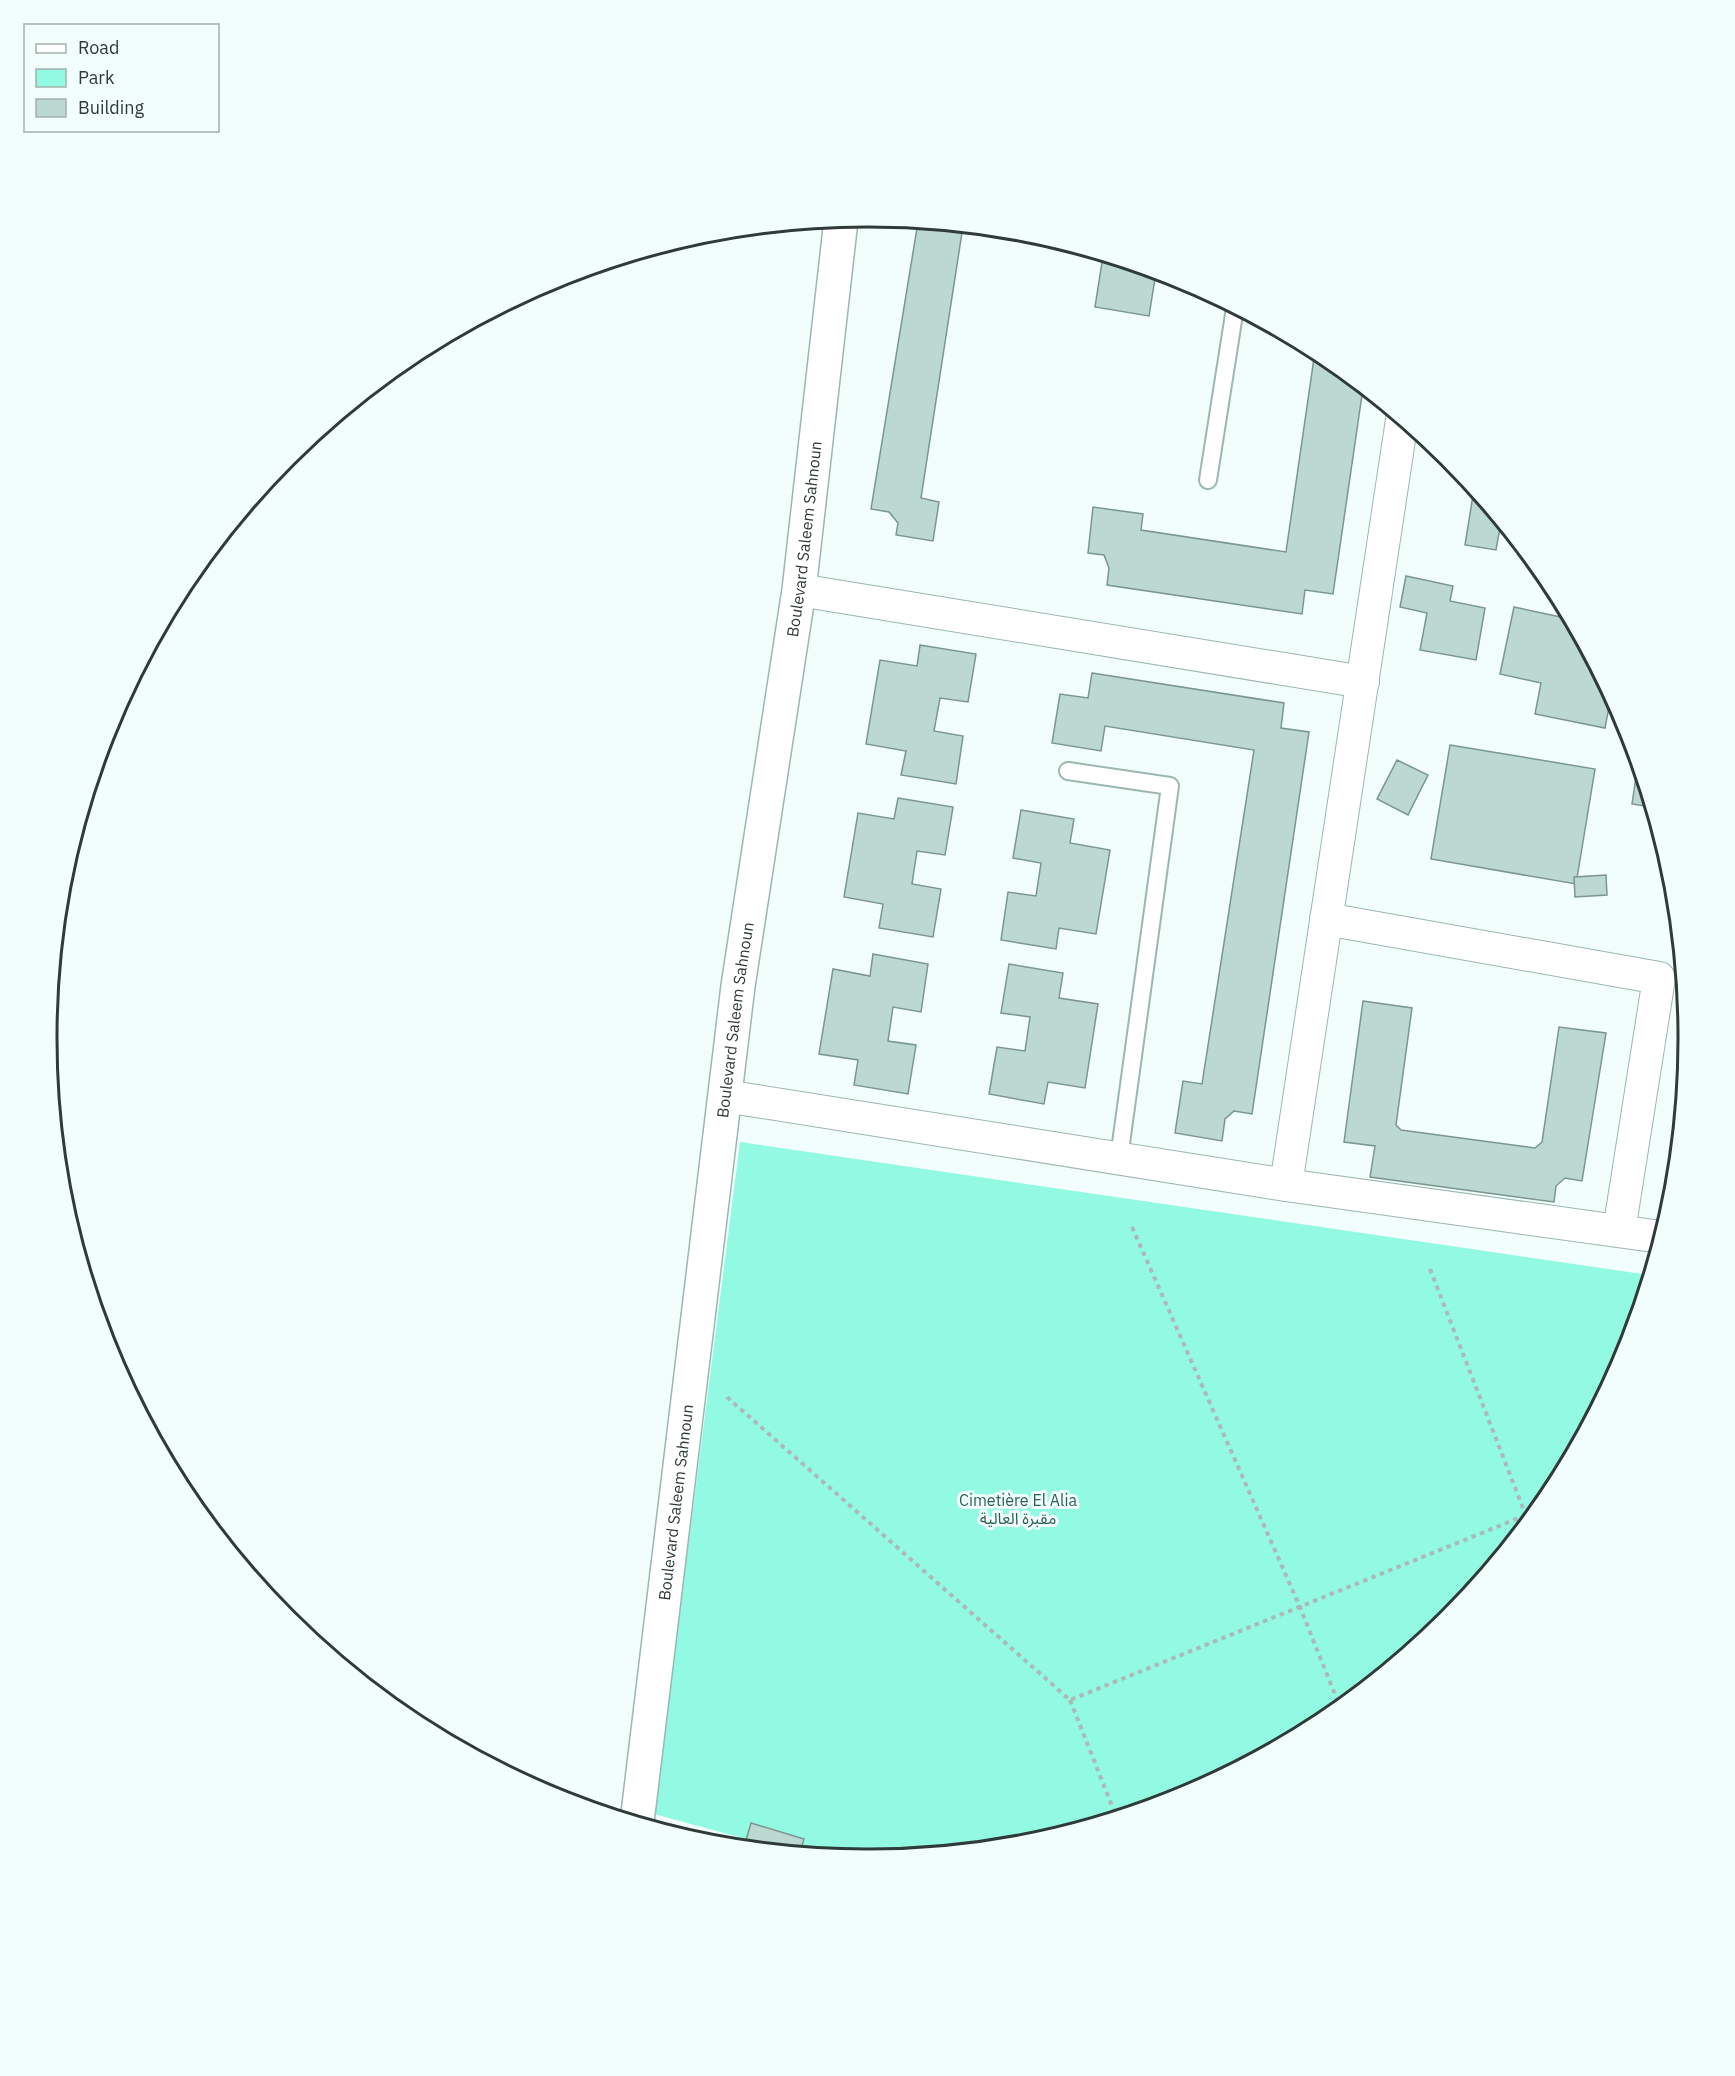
<svg xmlns="http://www.w3.org/2000/svg" width="1735" height="2076" font-family="'IBM Plex Sans','Noto Sans Arabic',sans-serif">
<style>
.green{fill:#92f9e2}
.building{fill:#bbd8d1;stroke:#7a968f;stroke-width:1.5}
.lines{fill:none;stroke-linecap:round;stroke-linejoin:round}
.lane-casing{stroke:#9ab7b0;stroke-width:20}
.street-casing{stroke:#9ab7b0;stroke-width:34}
.secondary-casing{stroke:#9ab7b0;stroke-width:36}
.path{stroke:#adb9b6;stroke-width:4;stroke-dasharray:4.5 4.5;stroke-linecap:butt}
.lane{stroke:#fff;stroke-width:16}
.street{stroke:#fff;stroke-width:32}
.secondary{stroke:#fff;stroke-width:33}
.labels{text-anchor:middle;dominant-baseline:central;stroke-width:6;stroke-linejoin:round;paint-order:stroke}
.street-label{font-size:16px;fill:#2f3b38;stroke:#f2fefb}
.park-label{font-size:16px;fill:#2f6055;stroke:#f2fefb}
.rim{fill:none;stroke:#2f3b38;stroke-width:3}
</style>
<rect width="100%" height="100%" fill="#f2fefb"/>
<polygon class="green" points="740,1142 1649,1275 1626,1352 1550,1494 1448,1619 1323,1721 1181,1797 1027,1843 867,1859 791,1851 654,1814"/>
<g class="building">
<polygon points="918,222 963,226 921,498 939,502 933,541 896,535 898,523 889,512 871,509"/>
<polygon points="1103,256 1156,272 1149,316 1095,307"/>
<polygon points="1315,351 1324,356 1363,388 1333,594 1305,590 1302,614 1107,585 1109,568 1104,555 1088,553 1093,507 1143,514 1141,530 1286,552"/>
<polygon points="1474,489 1501,522 1496,550 1465,545"/>
<polygon points="1406,576 1453,586 1450,601 1485,608 1476,660 1420,650 1427,613 1400,607"/>
<polygon points="1514,607 1570,619 1596,668 1594,678 1603,680 1611,696 1605,728 1535,714 1541,683 1500,674"/>
<polygon points="920,645 976,654 968,702 940,698 934,731 963,736 956,784 901,775 906,751 866,744 880,660 917,666"/>
<polygon points="1092,673 1284,703 1281,728 1309,732 1252,1114 1234,1111 1225,1119 1222,1141 1175,1133 1183,1081 1202,1084 1254,750 1105,726 1101,751 1052,743 1060,694 1088,698"/>
<polygon points="1450,745 1595,769 1576,884 1431,859"/>
<polygon points="1397,760 1428,775 1408,815 1377,799"/>
<polygon points="1638,764 1651,807 1632,804"/>
<polygon points="898,798 953,807 945,855 917,851 912,884 941,889 933,937 879,928 883,904 844,897 858,813 894,819"/>
<polygon points="1021,810 1074,819 1070,843 1110,850 1096,934 1059,928 1056,949 1001,940 1008,892 1036,896 1041,863 1013,858"/>
<polygon points="1606,875 1607,895 1575,897 1574,877"/>
<polygon points="873,954 928,964 921,1012 893,1007 888,1041 916,1045 908,1094 854,1085 858,1060 819,1054 833,969 870,976"/>
<polygon points="1009,964 1063,973 1059,998 1098,1004 1085,1088 1048,1082 1044,1104 989,1094 997,1047 1025,1051 1030,1017 1001,1013"/>
<polygon points="1363,1001 1412,1008 1396,1125 1401,1130 1535,1148 1542,1142 1559,1027 1606,1033 1582,1181 1565,1178 1556,1186 1554,1202 1370,1177 1375,1146 1344,1142"/>
<polygon points="751,1823 804,1839 800,1852 744,1847"/>
<polygon points="690,1835 723,1845 707,1843 689,1838"/>
</g>
<g class="lines">
<g class="lane-casing">
<g id="lane">
<polyline points="1208,480 1235,308"/>
<polyline points="1068,771 1170,786 1119,1158"/>
</g>
</g>
<g class="street-casing">
<g id="street">
<polyline points="799,590 1363,682"/>
<polyline points="1326,919 1659,978 1619,1231"/>
<polyline points="725,1096 1286,1185 1661,1237"/>
<polyline points="1286,1185 1402,420"/>
</g>
</g>
<g class="secondary-casing">
<g id="secondary">
<path id="s1" d="M637,1822L738,986L799,590L841,220"/>
</g>
</g>
<g class="path">
<polyline points="1132,1227 1300,1607 1340,1707"/>
<polyline points="1430,1269 1528,1521"/>
<polyline points="727,1397 1070,1700 1536,1511"/>
<polyline points="1070,1700 1116,1816"/>
</g>
<use href="#lane" class="lane"/>
<use href="#street" class="street"/>
<use href="#secondary" class="secondary"/>
</g>
<g class="labels">
<g class="street-label">
<text stroke="none"><textPath href="#s1" startOffset="1294">Boulevard Saleem Sahnoun</textPath></text>
<text stroke="none"><textPath href="#s1" startOffset="808">Boulevard Saleem Sahnoun</textPath></text>
<text stroke="none"><textPath href="#s1" startOffset="322">Boulevard Saleem Sahnoun</textPath></text>
</g>
<g class="park-label">
<text x="1018" y="1500">Cimetière El Alia<tspan x="1018" dy="18">مقبرة العالية</tspan></text>
</g>
</g>
<path d="M0 0H1735V2076H0ZM867 227H868A810 810 0 0 1 1678 1037V1039A810 810 0 0 1 868 1849H867A810 810 0 0 1 57 1039V1037A810 810 0 0 1 867 227Z" fill="#f2fefb" fill-rule="evenodd"/>
<path class="rim" d="M867 227H868A810 810 0 0 1 1678 1037V1039A810 810 0 0 1 868 1849H867A810 810 0 0 1 57 1039V1037A810 810 0 0 1 867 227Z"/>
<rect x="24" y="24" width="195" height="108" fill="#f2fefb" stroke="#a4b0ad" stroke-width="1.5"/>
<rect x="36" y="44" width="30" height="9" fill="#ffffff" stroke="#a4b0ad" stroke-width="1.5"/>
<text x="78" y="54" font-size="18" fill="#2f3b38">Road</text>
<rect x="36" y="69" width="30" height="18" fill="#92f9e2" stroke="#a4b0ad" stroke-width="1.5"/>
<text x="78" y="84" font-size="18" fill="#2f3b38">Park</text>
<rect x="36" y="99" width="30" height="18" fill="#bbd8d1" stroke="#a4b0ad" stroke-width="1.5"/>
<text x="78" y="114" font-size="18" fill="#2f3b38">Building</text>
</svg>
